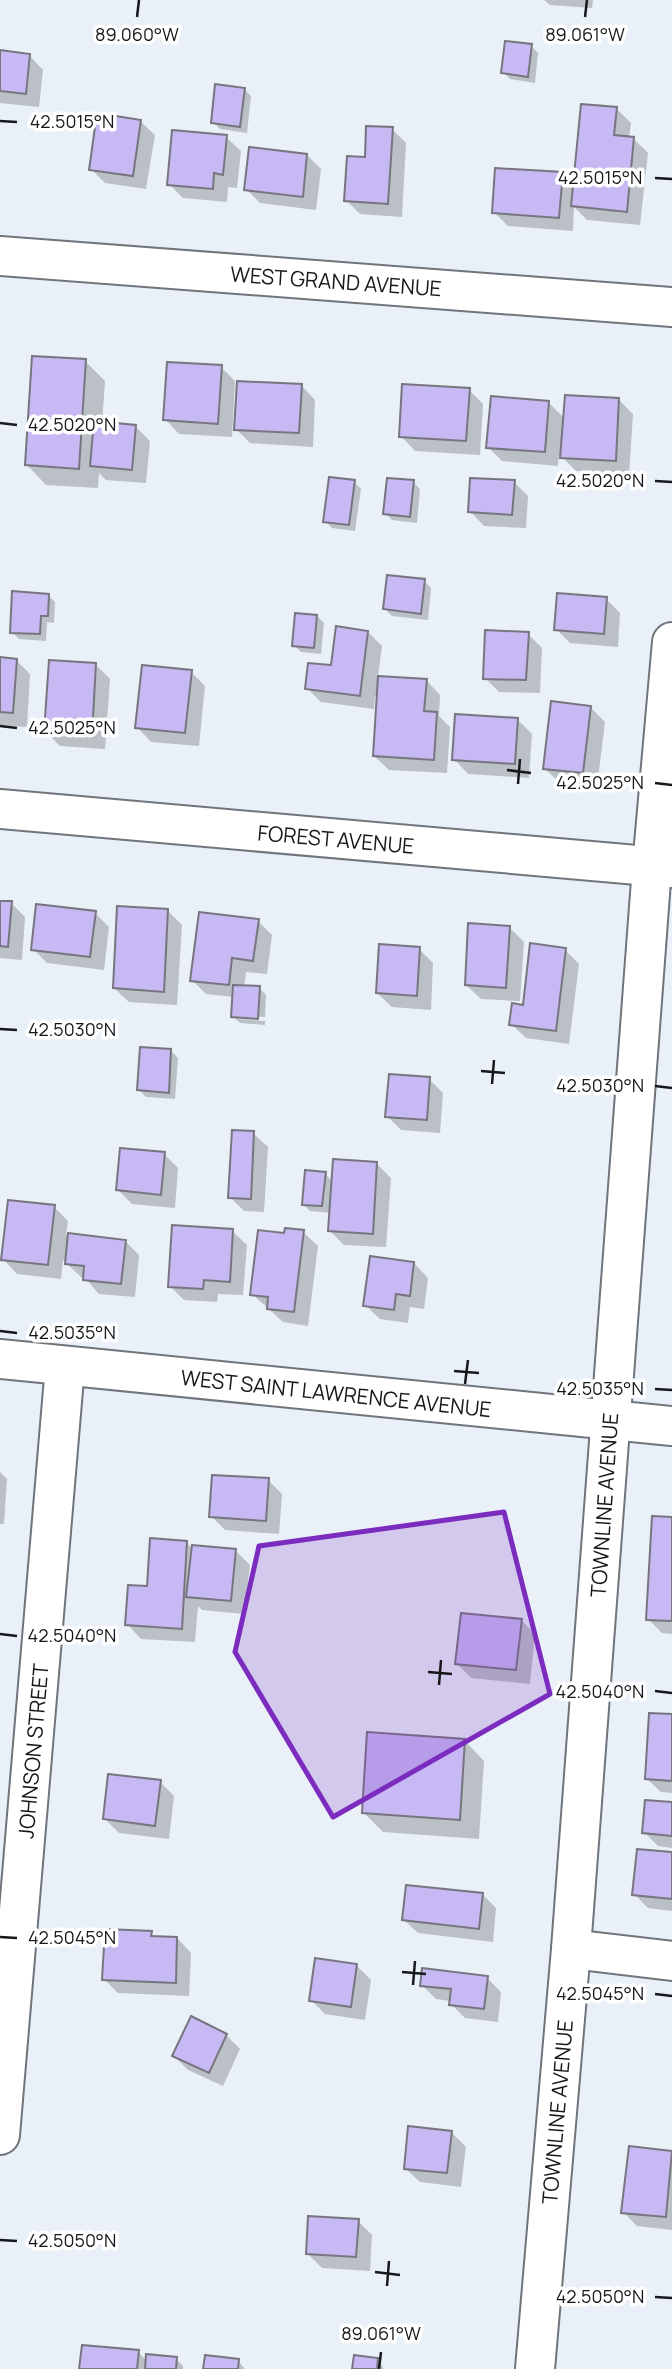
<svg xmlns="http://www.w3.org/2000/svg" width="672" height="2369" font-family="Manrope,sans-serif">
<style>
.shadow{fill:#0003}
.building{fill:#c6b9f4;stroke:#77767e;stroke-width:2}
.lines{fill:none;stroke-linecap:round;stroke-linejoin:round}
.minor-casing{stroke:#6f757b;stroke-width:42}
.tertiary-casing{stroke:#6f757b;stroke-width:42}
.minor{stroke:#fff;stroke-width:38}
.tertiary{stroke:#fff;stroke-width:38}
.marked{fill:#7b2cbf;fill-opacity:0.2;stroke:#7b2cbf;stroke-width:5;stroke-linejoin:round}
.ticks{fill:none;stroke:#16181b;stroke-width:2.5}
.labels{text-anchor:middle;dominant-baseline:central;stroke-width:7;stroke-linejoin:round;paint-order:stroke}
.street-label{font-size:21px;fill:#16181b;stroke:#fff}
.ticks-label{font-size:18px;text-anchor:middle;fill:#16181b;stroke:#fff;stroke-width:7;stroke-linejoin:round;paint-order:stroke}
</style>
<rect width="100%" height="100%" fill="#e9f0f8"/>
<g class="shadow">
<polygon points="544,0 593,0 592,8 550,5"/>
<polygon points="531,46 538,53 535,83 510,79 503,72"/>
<polygon points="0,52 29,55 43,70 39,107 0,103"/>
<polygon points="244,89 251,96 247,133 220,129 213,122"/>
<polygon points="616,108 631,123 629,138 633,138 648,153 640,225 587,220 574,207 573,231 508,226 494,212 562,174 575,187"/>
<polygon points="140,121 155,135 146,189 105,183 91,169"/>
<polygon points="392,129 406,143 402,217 360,214 346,200 366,159"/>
<polygon points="226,137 241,151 237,188 228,187 227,202 183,198 169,184"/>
<polygon points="307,155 321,169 316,210 260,203 246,189"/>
<polygon points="85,361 105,381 102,424 136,427 150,441 146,483 106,480 99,473 98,488 46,485 27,465"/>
<polygon points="221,367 235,381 232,437 179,434 165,419"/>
<polygon points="301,385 315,400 313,447 250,443 236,429"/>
<polygon points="469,390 483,404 480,455 415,451 401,436"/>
<polygon points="619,400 633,414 629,475 576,471 559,454 558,466 502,461 488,447 548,402 565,419"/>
<polygon points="354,482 361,489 355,531 332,528 325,521"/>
<polygon points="413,482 420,489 417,523 392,520 385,513"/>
<polygon points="514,482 528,496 526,528 484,526 470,511"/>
<polygon points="424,581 431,588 428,620 392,616 385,609"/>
<polygon points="48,595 55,602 54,623 47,622 46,641 19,639 12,632"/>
<polygon points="606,599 620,613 618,647 570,643 556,629"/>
<polygon points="317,616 324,623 321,654 301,652 294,645"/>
<polygon points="368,632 382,646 378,677 426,680 440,695 439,716 450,727 447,773 389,770 374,756 378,697 375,696 374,709 321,702 307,688 333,667"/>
<polygon points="528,634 542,648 540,693 499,692 485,678"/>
<polygon points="0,659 16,660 30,674 27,727 0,725"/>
<polygon points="96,665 110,679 105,749 60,746 46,732"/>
<polygon points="191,672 205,686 199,746 151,742 137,727"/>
<polygon points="590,707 605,722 597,787 559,782 544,768"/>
<polygon points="518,720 532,734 529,778 468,774 454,759"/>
<polygon points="0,902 11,903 25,917 22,960 0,958"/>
<polygon points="168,911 182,925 177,1005 129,1002 114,988"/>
<polygon points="95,913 109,927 104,970 47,963 33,949"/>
<polygon points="258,921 272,935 267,974 246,972 244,987 259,988 266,995 265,1017 238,1016 238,1019 265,1021 265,1025 240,1023 233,1016 234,997 206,994 192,980"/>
<polygon points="509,927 524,942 520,1001 481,999 466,985"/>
<polygon points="419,949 433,963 431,1010 392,1007 377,993"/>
<polygon points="565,950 579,964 569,1044 526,1038 511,1024"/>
<polygon points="171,1051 178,1058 175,1099 146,1097 139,1090"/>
<polygon points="429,1079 443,1093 440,1133 401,1130 387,1116"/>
<polygon points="253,1133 268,1147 264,1212 244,1211 230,1197"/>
<polygon points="164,1154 178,1168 175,1208 132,1204 118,1190"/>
<polygon points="377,1164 391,1178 386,1247 344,1245 330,1231 331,1213 310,1211 303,1204 325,1174 333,1182"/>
<polygon points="54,1207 68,1221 66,1235 125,1241 139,1255 135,1297 99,1294 85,1278 81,1277 63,1260 61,1279 17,1274 3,1259"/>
<polygon points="232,1231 247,1245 243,1295 218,1294 217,1302 184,1300 170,1286"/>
<polygon points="303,1232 318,1246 308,1326 283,1322 252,1294 285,1235"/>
<polygon points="414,1263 428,1278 424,1309 410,1307 408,1323 380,1319 365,1305"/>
<polygon points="0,1472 7,1479 4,1524 0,1524"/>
<polygon points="268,1480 282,1494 279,1534 225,1530 211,1516"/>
<polygon points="672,1519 672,1634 662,1633 648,1619"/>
<polygon points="187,1543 193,1549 236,1551 250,1565 244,1614 202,1610 198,1606 195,1642 141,1639 127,1624 149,1588"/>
<polygon points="521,1620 535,1634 530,1684 471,1678 457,1664"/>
<polygon points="672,1716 672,1793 661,1792 646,1778"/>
<polygon points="465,1741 484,1761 479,1839 383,1832 363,1812"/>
<polygon points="160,1782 174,1796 169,1839 119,1833 105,1819"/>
<polygon points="672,1804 672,1848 658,1846 644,1832"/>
<polygon points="672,1854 672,1911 648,1908 634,1894"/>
<polygon points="482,1894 496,1908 493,1942 418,1933 403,1919"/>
<polygon points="151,1933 155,1937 177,1938 191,1953 189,1996 118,1993 104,1979"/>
<polygon points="357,1966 371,1980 365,2020 325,2014 311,2000"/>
<polygon points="487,1978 501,1992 498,2022 465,2018 451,2004 451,2001 436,1999 422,1985"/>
<polygon points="226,2035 240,2049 223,2086 188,2070 174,2056"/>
<polygon points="451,2132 466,2147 461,2187 420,2182 405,2168"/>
<polygon points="630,2148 672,2152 672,2230 637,2226 623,2212"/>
<polygon points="358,2221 372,2235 370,2271 322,2268 307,2253"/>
<polygon points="138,2352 147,2361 176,2359 183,2366 183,2369 81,2369"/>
<polygon points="378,2360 384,2369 354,2369"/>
<polygon points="238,2361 245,2369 205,2369"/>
</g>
<g class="building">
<polygon points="505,41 532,44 528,77 501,73"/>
<polygon points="0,50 30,54 26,94 0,91"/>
<polygon points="215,84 245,88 240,127 211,123"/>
<polygon points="581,104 617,107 614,135 634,137 627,212 571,206"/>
<polygon points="97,113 141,120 133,176 89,170"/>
<polygon points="366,126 393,127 388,204 344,201 347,156 365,157"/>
<polygon points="172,130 227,135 223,175 214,173 213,189 167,185"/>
<polygon points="249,147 307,154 303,197 244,190"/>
<polygon points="495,168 563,172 559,218 492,213"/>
<polygon points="32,356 86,359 79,469 25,465"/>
<polygon points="167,362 222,365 218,424 163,420"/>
<polygon points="237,381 302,384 299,433 234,430"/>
<polygon points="402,384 470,388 466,441 399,437"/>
<polygon points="565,395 619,398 616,461 560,458"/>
<polygon points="491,396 549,401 545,452 486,448"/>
<polygon points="94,421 136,425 132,470 90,466"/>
<polygon points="329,477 355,480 349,525 323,522"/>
<polygon points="387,478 414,480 410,517 383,514"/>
<polygon points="470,478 515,480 512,515 468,512"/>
<polygon points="387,575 425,579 421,614 383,609"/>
<polygon points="12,591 49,594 48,616 41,616 40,634 10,633"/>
<polygon points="557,593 607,597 604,634 554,630"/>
<polygon points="295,613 317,615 314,648 292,646"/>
<polygon points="336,626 368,631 360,696 305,689 308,663 331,665"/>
<polygon points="485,630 529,632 526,680 483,679"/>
<polygon points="0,657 17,659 13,713 0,712"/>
<polygon points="49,660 96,663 92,735 44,732"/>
<polygon points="142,665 192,670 185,733 135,728"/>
<polygon points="378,676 427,679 424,711 437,712 434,760 373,756"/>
<polygon points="551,701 591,706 583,773 543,769"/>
<polygon points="455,714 518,718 515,764 452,760"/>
<polygon points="0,901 12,901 8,947 0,946"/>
<polygon points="36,904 96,911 90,957 31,950"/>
<polygon points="117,906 168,909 164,992 113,988"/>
<polygon points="199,912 259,919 253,961 232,958 229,985 190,981"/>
<polygon points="468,923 510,926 506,988 465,985"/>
<polygon points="530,943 566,948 556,1031 509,1025 512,1003 523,1005"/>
<polygon points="379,944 420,947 417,996 376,993"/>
<polygon points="233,985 260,986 258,1019 231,1017"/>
<polygon points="140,1047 171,1049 169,1093 137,1090"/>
<polygon points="389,1074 430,1077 427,1120 385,1117"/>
<polygon points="232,1130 254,1131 251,1199 228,1198"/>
<polygon points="120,1148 165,1152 161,1195 116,1190"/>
<polygon points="333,1159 377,1162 373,1234 328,1231"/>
<polygon points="305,1170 326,1172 322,1206 302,1205"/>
<polygon points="8,1200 55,1205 48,1265 1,1260"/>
<polygon points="172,1225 233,1229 230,1282 204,1280 203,1289 168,1287"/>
<polygon points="285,1228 304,1230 294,1312 267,1309 268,1297 250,1295 258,1230 284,1233"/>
<polygon points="68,1233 126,1240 121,1284 83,1280 84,1266 65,1264"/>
<polygon points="370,1256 414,1262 410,1296 396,1294 394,1310 363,1306"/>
<polygon points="212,1475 269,1478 266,1521 209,1517"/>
<polygon points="652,1516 672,1517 672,1621 646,1620"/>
<polygon points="150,1538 187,1541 182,1629 125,1625 128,1585 147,1586"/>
<polygon points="192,1545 236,1549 231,1601 186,1597"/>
<polygon points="461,1613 522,1619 516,1670 455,1664"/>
<polygon points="649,1713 672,1714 672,1781 645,1779"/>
<polygon points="367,1732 465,1739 460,1820 362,1813"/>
<polygon points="108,1774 161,1780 155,1826 103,1819"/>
<polygon points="645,1800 672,1802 672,1836 642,1833"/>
<polygon points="637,1849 672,1852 672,1899 632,1895"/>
<polygon points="406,1885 483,1893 479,1929 402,1920"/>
<polygon points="105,1929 152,1931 151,1936 177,1937 176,1983 102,1980"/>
<polygon points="315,1958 357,1964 351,2007 309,2001"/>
<polygon points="422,1968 488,1976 484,2009 449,2005 451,1989 420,1986"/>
<polygon points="191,2016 227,2034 209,2073 172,2056"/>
<polygon points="408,2126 452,2131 447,2173 404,2169"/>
<polygon points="629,2146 672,2151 666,2217 621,2213"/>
<polygon points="308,2216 359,2219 356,2257 306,2254"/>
<polygon points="82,2345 139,2350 137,2369 79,2369"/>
<polygon points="146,2354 177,2357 176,2369 145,2369"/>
<polygon points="205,2355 239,2359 238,2369 203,2369"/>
<polygon points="354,2355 378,2358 377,2369 352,2369"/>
</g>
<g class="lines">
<g class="minor-casing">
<g id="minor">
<polyline points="0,256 672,307"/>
<polyline points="0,809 672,868"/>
<polyline points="571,1949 672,1961"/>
<polyline points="0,2135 65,1366"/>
<polyline points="535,2369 571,1949 652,867 672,642"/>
</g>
</g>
<g class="tertiary-casing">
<polyline id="tertiary" points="0,1359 672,1426"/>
</g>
<use href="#minor" class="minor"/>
<use href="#tertiary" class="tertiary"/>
</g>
<path class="marked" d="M504,1512L550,1694L333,1817L235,1652L259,1546Z"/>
<path class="ticks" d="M137,17L139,0M585,17L587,0M0,121L17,122M655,178L672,179M0,423L17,425M655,481L672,482M0,726L17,728M507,770L531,773M655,783L672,785M518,784L520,759M0,1029L17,1030M481,1071L505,1073M492,1084L494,1060M655,1086L672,1088M0,1331L17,1333M454,1371L479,1373M465,1384L468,1360M655,1389L672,1390M0,1634L17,1636M428,1672L452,1674M439,1685L441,1660M655,1691L672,1693M0,1937L17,1938M402,1972L426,1974M413,1985L415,1961M655,1994L672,1996M0,2240L17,2241M375,2272L400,2275M387,2286L389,2261M655,2297L672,2298M379,2369L381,2352"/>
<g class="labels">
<g class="street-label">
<text transform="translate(336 281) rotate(4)">WEST GRAND AVENUE</text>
<text transform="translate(336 839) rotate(5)">FOREST AVENUE</text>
<text transform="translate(336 1393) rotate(6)">WEST SAINT LAWRENCE AVENUE</text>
<text transform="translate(604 1505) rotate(-86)">TOWNLINE AVENUE</text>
<text transform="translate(33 1751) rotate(-85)">JOHNSON STREET</text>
<text transform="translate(557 2112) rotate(-85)">TOWNLINE AVENUE</text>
</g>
</g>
<g class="ticks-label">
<text x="585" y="41">89.061°W</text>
<text x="137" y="41">89.060°W</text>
<text x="72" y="128">42.5015°N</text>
<text x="600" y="184">42.5015°N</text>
<text x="72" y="431">42.5020°N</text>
<text x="600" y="487">42.5020°N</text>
<text x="72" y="734">42.5025°N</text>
<text x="600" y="789">42.5025°N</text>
<text x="72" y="1036">42.5030°N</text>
<text x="600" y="1092">42.5030°N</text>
<text x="72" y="1339">42.5035°N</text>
<text x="600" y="1395">42.5035°N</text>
<text x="72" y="1642">42.5040°N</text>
<text x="600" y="1698">42.5040°N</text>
<text x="72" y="1944">42.5045°N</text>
<text x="600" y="2000">42.5045°N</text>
<text x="72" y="2247">42.5050°N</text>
<text x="600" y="2303">42.5050°N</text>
<text x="381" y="2340">89.061°W</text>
</g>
</svg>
